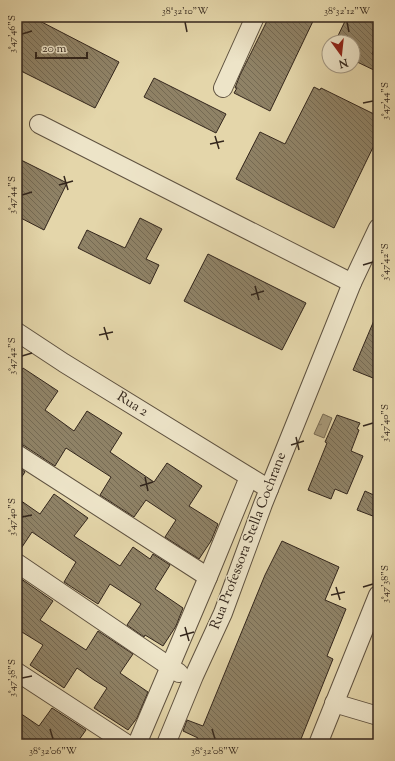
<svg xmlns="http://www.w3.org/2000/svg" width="395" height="761" font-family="'Sorts Mill Goudy',serif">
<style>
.water{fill:url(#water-ripples);stroke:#796c54}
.building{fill:url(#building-back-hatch);stroke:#33261c}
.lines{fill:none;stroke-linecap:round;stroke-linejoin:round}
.minor-casing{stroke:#5f5240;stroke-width:20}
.minor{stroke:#ede4c8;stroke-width:18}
.ticks{fill:none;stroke:#33261c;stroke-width:1.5}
.labels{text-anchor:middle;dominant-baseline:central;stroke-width:3;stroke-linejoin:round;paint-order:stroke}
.street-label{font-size:14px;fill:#33261c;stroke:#ede4c8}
.neatline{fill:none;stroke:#33261c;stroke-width:1.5}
.ticks-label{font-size:10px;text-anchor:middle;fill:#33261c}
</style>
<defs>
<pattern id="water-ripples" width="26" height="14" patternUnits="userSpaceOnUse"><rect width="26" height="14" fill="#a89a7a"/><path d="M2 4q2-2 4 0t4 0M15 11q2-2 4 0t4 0" fill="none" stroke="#897d63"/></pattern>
<pattern id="building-back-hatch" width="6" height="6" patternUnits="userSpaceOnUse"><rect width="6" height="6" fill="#8f8266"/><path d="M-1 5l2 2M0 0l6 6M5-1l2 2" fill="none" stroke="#756a53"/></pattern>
</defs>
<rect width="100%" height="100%" fill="#e4d6aa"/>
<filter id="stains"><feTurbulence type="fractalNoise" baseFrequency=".005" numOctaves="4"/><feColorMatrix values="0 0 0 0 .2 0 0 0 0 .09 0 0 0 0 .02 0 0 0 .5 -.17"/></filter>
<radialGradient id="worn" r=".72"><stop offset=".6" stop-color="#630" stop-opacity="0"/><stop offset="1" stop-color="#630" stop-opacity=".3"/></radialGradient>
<polygon class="water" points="323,414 332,418 324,438 314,434"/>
<g class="building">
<polygon points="17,17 32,17 119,62 95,108 17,69"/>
<polygon points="269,17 315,17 270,111 234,93 237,88 235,88 240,75"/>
<polygon points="347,17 365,17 378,23 378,41 372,54 378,58 378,72 353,60 353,42 335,42"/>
<polygon points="154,78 226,114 216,133 144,97"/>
<polygon points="314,87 320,90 321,88 378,116 378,137 334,228 236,179 260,132 285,144"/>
<polygon points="17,158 67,183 44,230 17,216"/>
<polygon points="140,218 162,229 146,259 159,265 150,284 78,248 87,230 125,248"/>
<polygon points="208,254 306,303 282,350 184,301"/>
<polygon points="378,311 378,380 353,370"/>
<polygon points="23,368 58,391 45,410 74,431 87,411 122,433 110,452 154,482 167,463 202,486 189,506 218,524 211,541 199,559 165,537 176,520 146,500 134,517 100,495 111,477 66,448 55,466 23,445 17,444 17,378"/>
<polygon points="337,415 360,423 357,429 359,430 351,451 363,456 347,494 335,489 331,499 308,490 327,443 325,442"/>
<polygon points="17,466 25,472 17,484"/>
<polygon points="365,491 378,497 378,518 357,510"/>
<polygon points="54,494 88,518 74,536 120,566 133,547 150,559 153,554 170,565 155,589 183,608 176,626 163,646 145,635 144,637 127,625 141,604 110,584 98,604 64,582 76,562 32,532 18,553 17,553 17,498 40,514"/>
<polygon points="282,541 339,567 325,600 346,609 327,656 333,659 299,744 196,744 198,738 183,731 187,720 203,726 265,575"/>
<polygon points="17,576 53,601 40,620 86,650 98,631 133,654 120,673 148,692 137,718 128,730 94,708 107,688 94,680 77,668 64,688 30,665 43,645 17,629"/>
<polygon points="52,708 86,730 76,744 17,744 17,711 39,726"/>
</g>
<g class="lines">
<g class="minor-casing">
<g id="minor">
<polyline points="223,88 255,17"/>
<polyline points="39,124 352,283"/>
<polyline points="17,332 64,363 269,489"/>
<polyline points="17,454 208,577"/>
<polyline points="17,563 179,673"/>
<polyline points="17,672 127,744"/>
<polyline points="334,703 378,716"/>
<polyline points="137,744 208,577 249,477"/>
<polyline points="166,744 194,676 223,613 263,504 352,283 378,228"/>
<polyline points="318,744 378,595"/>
</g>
</g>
<use href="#minor" class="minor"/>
</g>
<path class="ticks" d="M185,22L187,32M347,22L349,32M22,34L32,31M363,103L373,101M215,136L219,149M210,144L224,141M64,176L68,190M59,185L73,181M22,195L32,192M363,265L373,262M255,286L259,300M251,295L264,291M104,327L108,340M99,335L113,332M22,356L32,353M363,426L373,423M296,437L299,450M291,445L304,441M145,477L148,491M140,486L153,482M22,517L32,515M336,587L340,600M363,587L373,584M331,595L345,592M185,627L189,641M180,636L194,632M22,678L32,676M50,729L53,739M212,729L215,739"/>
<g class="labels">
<g class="street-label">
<text transform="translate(132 405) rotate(32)">Rua 2</text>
<text transform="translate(249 541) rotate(-69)">Rua Professora Stella Cochrane</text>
</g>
</g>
<rect width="395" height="761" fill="none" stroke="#e4d6aa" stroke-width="44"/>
<g transform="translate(341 54) rotate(165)"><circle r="19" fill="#ede4c8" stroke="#a39883"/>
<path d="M0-3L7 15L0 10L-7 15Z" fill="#8f2418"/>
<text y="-6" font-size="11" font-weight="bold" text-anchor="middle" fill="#33261c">N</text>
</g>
<path d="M36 52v6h51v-6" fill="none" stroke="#33261c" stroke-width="2"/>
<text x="42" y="52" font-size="12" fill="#33261c" stroke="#ede4c8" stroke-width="3" paint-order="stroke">20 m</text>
<rect x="22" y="22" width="351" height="717" class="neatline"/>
<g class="ticks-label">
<text x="185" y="14">38°32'10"W</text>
<text x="347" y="14">38°32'12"W</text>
<text transform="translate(11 34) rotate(-90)" y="4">3°47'46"S</text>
<text transform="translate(384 101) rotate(-90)" y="4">3°47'44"S</text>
<text transform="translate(11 195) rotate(-90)" y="4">3°47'44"S</text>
<text transform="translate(384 262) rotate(-90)" y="4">3°47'42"S</text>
<text transform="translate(11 356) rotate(-90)" y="4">3°47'42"S</text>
<text transform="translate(384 423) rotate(-90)" y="4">3°47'40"S</text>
<text transform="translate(11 517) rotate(-90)" y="4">3°47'40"S</text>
<text transform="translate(384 584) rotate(-90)" y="4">3°47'38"S</text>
<text transform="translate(11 678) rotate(-90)" y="4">3°47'38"S</text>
<text x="53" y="754">38°32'06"W</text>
<text x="215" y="754">38°32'08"W</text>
</g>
<rect width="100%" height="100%" filter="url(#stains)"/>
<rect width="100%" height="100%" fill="url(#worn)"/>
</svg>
